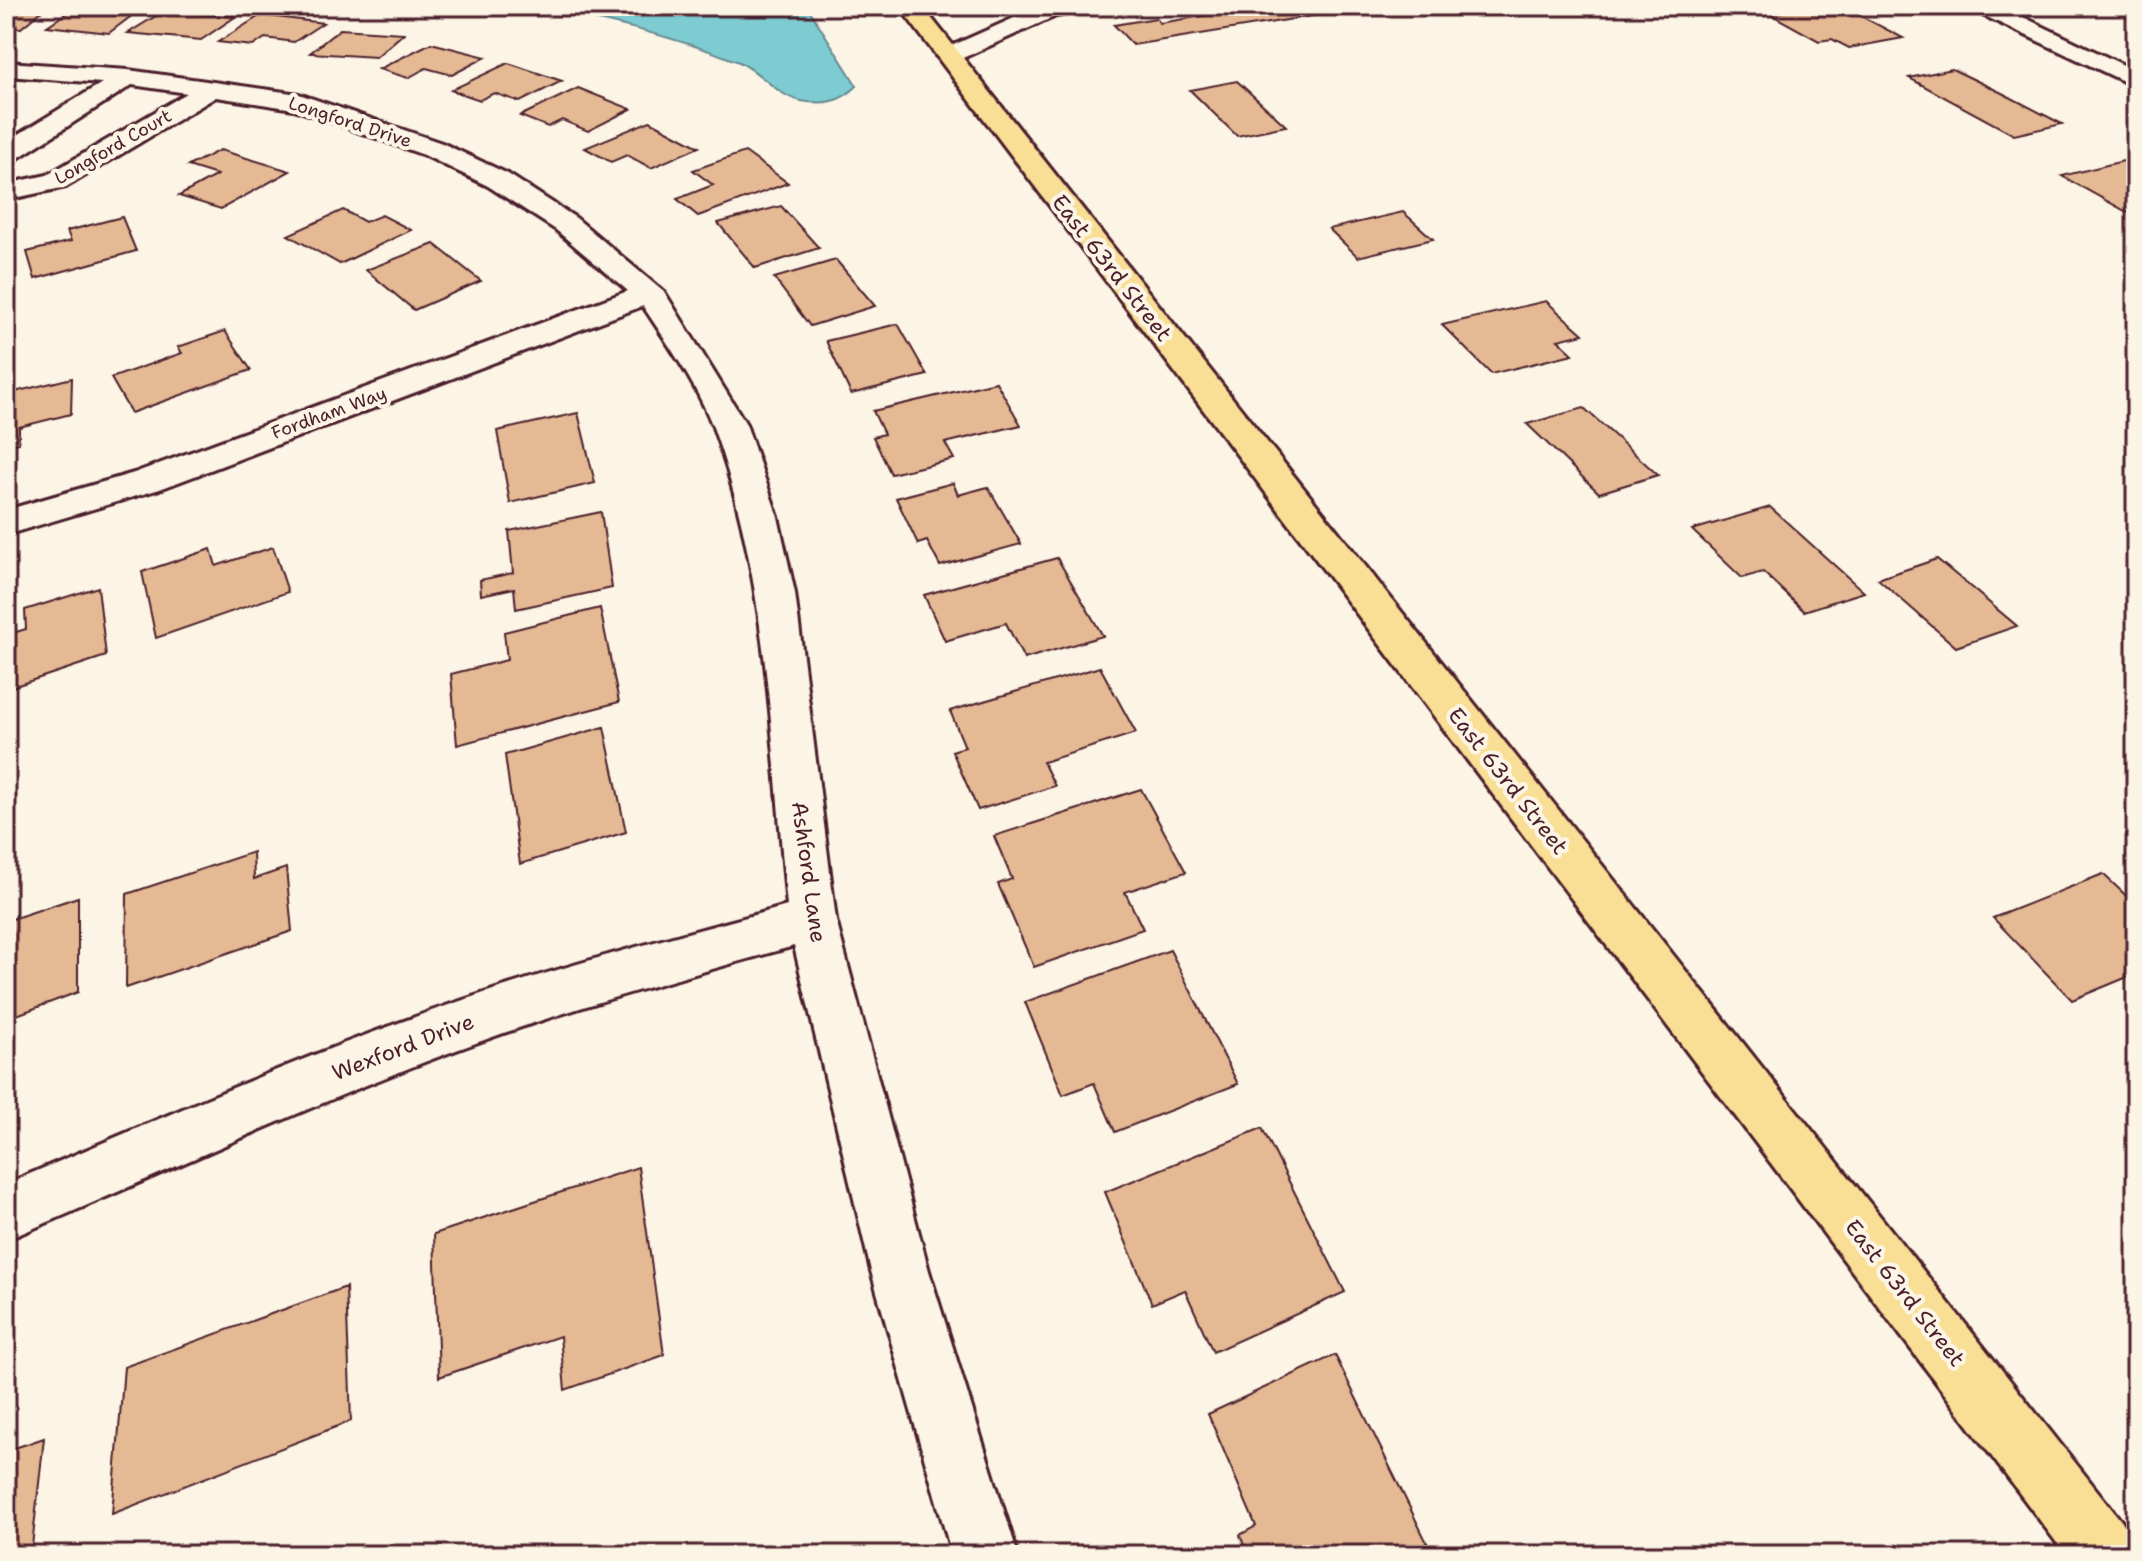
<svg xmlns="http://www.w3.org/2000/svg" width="2142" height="1561" font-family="'Shantell Sans',sans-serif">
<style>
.water{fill:#7bccd1;stroke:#67878f;stroke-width:2}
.building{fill:#e4b994;stroke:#4a1f2b;stroke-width:2}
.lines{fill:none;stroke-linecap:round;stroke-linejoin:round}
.minor-casing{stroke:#4a1f2b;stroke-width:6}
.major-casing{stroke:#4a1f2b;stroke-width:6}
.minor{fill:#fcf5e5;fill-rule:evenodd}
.major{fill:#f9df96;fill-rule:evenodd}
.labels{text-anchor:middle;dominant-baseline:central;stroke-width:8;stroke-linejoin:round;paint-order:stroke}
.far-street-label{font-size:18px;fill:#4a1f2b;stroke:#fcf5e5}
.street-label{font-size:22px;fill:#4a1f2b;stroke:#fcf5e5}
</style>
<rect width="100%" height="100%" fill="#fcf5e5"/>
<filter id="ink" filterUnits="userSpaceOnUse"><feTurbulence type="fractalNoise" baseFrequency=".0125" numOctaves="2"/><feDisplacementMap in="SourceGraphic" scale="16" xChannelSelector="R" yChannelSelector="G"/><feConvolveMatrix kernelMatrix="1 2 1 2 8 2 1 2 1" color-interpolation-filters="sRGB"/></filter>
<g filter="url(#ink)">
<path class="water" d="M531,6H807L857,86C841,102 824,105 801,101C777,96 761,72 739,62C671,35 603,20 531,6Z"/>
<g class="building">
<polygon points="6,6 48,6 21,28 6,28"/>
<polygon points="77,6 123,6 113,14 134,14 109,33 47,26"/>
<polygon points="1264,6 1343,6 1348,10 1133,45 1114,25 1156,18 1160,23"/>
<polygon points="1814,6 1842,6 1903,38 1849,48 1832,39 1819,41 1770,14"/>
<polygon points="164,11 235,17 201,40 128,33"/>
<polygon points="261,15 323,23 294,42 265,38 253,46 218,42"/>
<polygon points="340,29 404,33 376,57 310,53"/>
<polygon points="431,43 486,57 452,75 426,68 408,78 379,69"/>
<polygon points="508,63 562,81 520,102 494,93 480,100 451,90"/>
<polygon points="1952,69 2002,93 2062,124 2014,135 1909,78"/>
<polygon points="1237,81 1286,126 1237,136 1190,90"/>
<polygon points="578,88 631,109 588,131 562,120 548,127 520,116"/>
<polygon points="650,121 699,147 651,168 627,155 611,162 585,148"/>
<polygon points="220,150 290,171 221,209 179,196 217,175 188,166"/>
<polygon points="745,152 788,183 698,216 677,199 713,185 693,170"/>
<polygon points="2123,161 2136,168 2136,217 2062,176"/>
<polygon points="781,206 819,248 755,268 718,223"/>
<polygon points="343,210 365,222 382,215 411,230 340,264 288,235"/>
<polygon points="1403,212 1433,239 1358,257 1329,229"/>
<polygon points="122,217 136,251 35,279 27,252 71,241 67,231"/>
<polygon points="434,244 481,281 414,310 366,270"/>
<polygon points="836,260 875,306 810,326 774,278"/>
<polygon points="1546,301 1583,334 1558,340 1573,354 1491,374 1442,325"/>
<polygon points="898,324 927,375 851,394 826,341"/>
<polygon points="225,331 251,370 131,413 111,378 182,353 178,347"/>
<polygon points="72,378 71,414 19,427 19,443 6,446 6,394"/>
<polygon points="996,382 1021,425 945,443 954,459 891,474 873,437 884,434 873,411"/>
<polygon points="1584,408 1658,475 1599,493 1527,424"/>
<polygon points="578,413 595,483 510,503 497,431"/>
<polygon points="953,483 958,495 988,487 1021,544 940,566 927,541 918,544 896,498"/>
<polygon points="1770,507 1864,592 1804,611 1763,572 1742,578 1692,530"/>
<polygon points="601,512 612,588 516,609 514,588 481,595 480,580 513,573 509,531"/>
<polygon points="273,547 288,592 156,638 142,572 211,549 216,566"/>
<polygon points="1057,558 1103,636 1024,659 1006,623 945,641 924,595"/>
<polygon points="1937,559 2017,626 1956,647 1878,579"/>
<polygon points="98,587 106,656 6,689 6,635 26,629 25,610"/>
<polygon points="600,608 619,702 457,745 451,674 507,660 504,632"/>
<polygon points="1100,667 1136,733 1043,762 1055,786 978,810 952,751 965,747 950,711"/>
<polygon points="604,727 626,832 520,864 505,755"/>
<polygon points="1141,789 1186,872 1125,892 1143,929 1034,967 998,884 1012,879 994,836"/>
<polygon points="253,852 254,879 286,868 292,931 126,988 127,894"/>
<polygon points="2103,874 2136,905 2136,982 2130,976 2072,1000 1993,918"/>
<polygon points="78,897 78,992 6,1019 6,921"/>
<polygon points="1170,950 1238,1084 1115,1132 1094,1083 1063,1095 1025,1002"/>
<polygon points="1262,1128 1345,1292 1213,1352 1185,1290 1152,1304 1105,1192"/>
<polygon points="638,1167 664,1355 565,1390 560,1336 439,1377 434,1234"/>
<polygon points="346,1287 351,1421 112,1514 124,1367"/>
<polygon points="1335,1355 1433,1555 1248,1555 1240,1535 1256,1526 1208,1414"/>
<polygon points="44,1438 31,1555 6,1555 6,1451"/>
</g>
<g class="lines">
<g class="minor-casing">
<g id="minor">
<polygon points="903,6 951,6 948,11 904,14"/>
<polygon points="1041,6 1088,6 1085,11 1056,16 956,61 948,63 936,56 940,51"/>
<polygon points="1971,6 2000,6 2136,71 2136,87 1974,11"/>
<path d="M6,62L128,70L299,94L442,143L508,174L576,218L665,293L746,424L778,517L795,593L836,920L929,1271L1018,1555H952L871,1271L794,946C691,975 588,1003 487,1039C323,1097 167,1173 6,1240V1184C164,1117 321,1047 484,993C584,960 685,934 787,906C771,746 769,580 713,427C697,385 668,344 643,306L160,489L6,535V510L134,473L628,291L556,230L488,186L424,155L294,109L216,97L66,187L6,200V184L47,175L187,93L132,85L15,160L6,162V142L102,83L6,76Z"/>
<polygon points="2136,1520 2136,1555 2099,1555 2109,1532"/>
</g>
</g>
<g class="major-casing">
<polygon id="major" points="899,6 922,6 2130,1532 2136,1555 2066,1555"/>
</g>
<use href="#minor" class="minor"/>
<use href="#major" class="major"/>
</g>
</g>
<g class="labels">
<g class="far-street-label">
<text transform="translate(350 122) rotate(18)">Longford Drive</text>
<text transform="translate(113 147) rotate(-30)">Longford Court</text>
<text transform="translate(329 413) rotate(-20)">Fordham Way</text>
</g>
<g class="street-label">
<text transform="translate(1112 268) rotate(52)">East 63rd Street</text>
<text transform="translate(1508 781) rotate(52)">East 63rd Street</text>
<text transform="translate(809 872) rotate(82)">Ashford Lane</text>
<text transform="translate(403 1047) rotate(-21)">Wexford Drive</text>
<text transform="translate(1905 1293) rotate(52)">East 63rd Street</text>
</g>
</g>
<rect width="2142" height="1561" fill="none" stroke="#fcf5e5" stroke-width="32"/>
<rect x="16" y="16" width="2110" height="1529" fill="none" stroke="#4a1f2b" stroke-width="3" filter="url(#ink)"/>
</svg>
